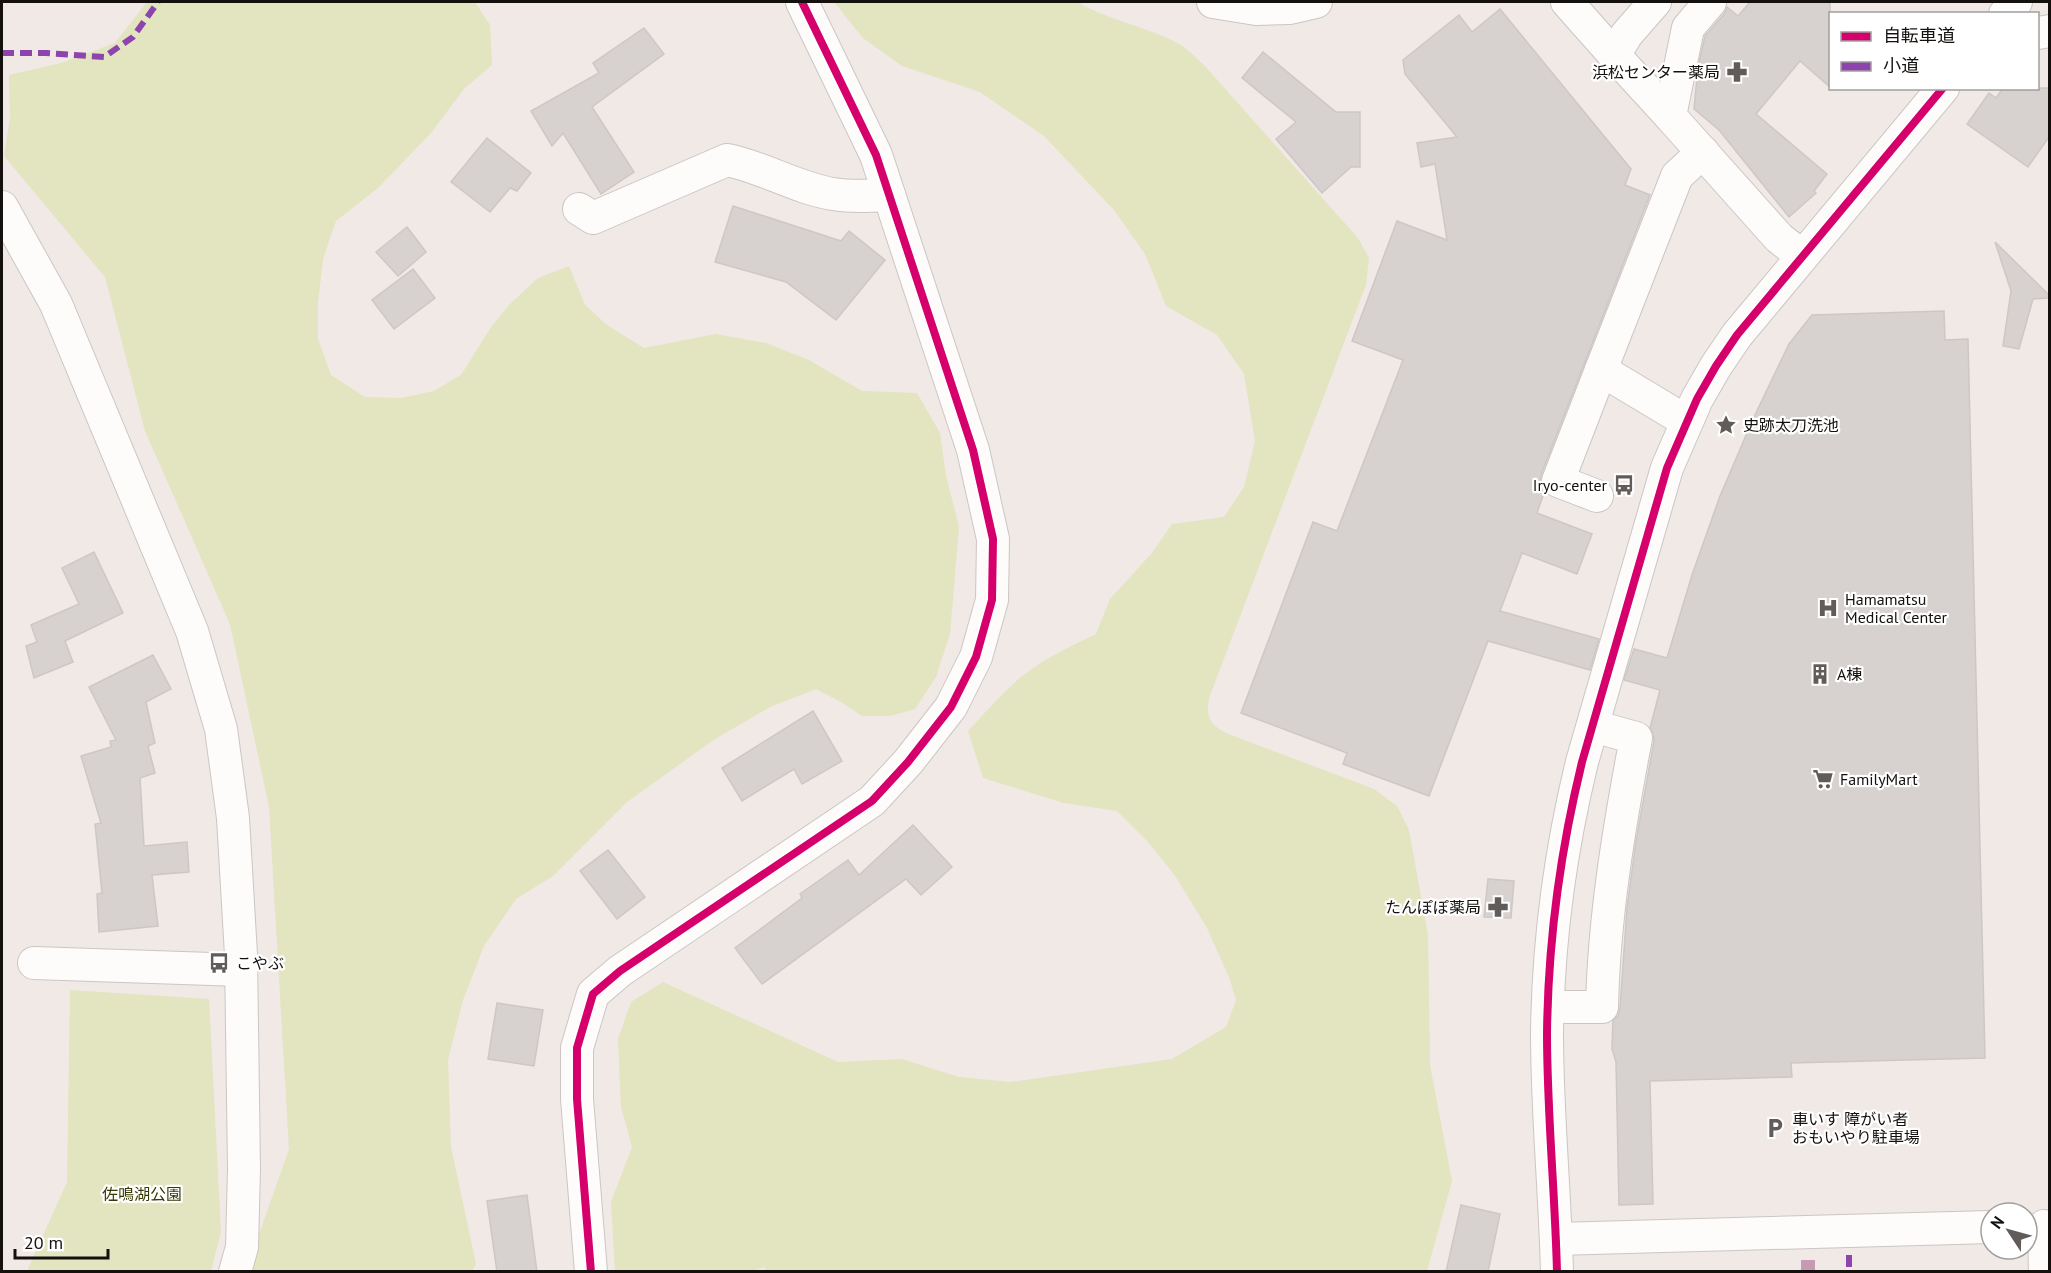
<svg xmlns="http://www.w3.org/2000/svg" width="2051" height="1273" font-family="'PT Sans','Noto Sans JP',sans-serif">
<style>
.green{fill:#e3e4c0}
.water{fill:#c59ab2}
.building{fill:#d7d1d0;stroke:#cdc7c6;stroke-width:1.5}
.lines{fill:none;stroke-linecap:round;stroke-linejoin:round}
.minor-casing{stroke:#cbc6c3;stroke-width:34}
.minor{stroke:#fdfcfb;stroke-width:32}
.quiet{stroke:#8e44ad;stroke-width:6;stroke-dasharray:12 6;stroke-linecap:butt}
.cycleway-casing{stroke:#fff;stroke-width:11}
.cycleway{stroke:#d6006c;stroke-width:8}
.labels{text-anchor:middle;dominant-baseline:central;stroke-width:4.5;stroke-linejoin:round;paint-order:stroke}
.poi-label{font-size:16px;fill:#14100e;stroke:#fff;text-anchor:start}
.park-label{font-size:16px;fill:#363904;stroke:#fff}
</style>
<rect width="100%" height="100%" fill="#f0e9e6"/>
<g class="green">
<polygon points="147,2 475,2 490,25 492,65 464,89 431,133 378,188 336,221 323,259 318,303 318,339 331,375 365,397 401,398 434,391 461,375 491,327 509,305 538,278 569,266 585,305 607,325 644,348 716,334 766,343 809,360 862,391 917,393 940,433 946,476 959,526 950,634 936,677 915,709 890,716 862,716 841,702 816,689 770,707 715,739 627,802 553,876 516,899 484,946 463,1000 448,1060 451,1147 476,1264 472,1271 246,1271 289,1149 269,807 230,624 145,431 105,277 4,156 10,118 9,75 61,63 115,43"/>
<path d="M834,2H1081L1082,5C1113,21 1148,27 1179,44C1188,49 1196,58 1204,65L1358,238L1369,258L1366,285L1209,698C1206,718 1209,723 1226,733L1374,789L1397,806L1409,830L1428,935L1430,1065L1452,1181L1427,1271L766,1272L765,1267L749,1272L615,1271L611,1202L632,1147L621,1107L618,1039L631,1002L663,982L838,1062L902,1059L959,1077L1010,1082L1172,1059L1226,1027L1236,1000L1229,977L1207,928L1176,877L1149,843L1117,811L1064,803L983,778L968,731C987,711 1004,690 1025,674C1047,657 1071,646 1096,634L1110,599L1152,553L1172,524L1224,517L1244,487L1255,441L1244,374L1217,335L1166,306L1145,254L1114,210L1044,136L980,92L902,66L863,38Z"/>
<polygon points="70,990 209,999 221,1232 211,1271 27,1271 67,1182"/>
</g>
<polygon class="water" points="1815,1260 1815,1271 1801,1271 1801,1260"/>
<g class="building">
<polygon points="1750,2 1830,2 1830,87 1800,61 1756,114 1827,174 1814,191 1816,193 1789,217 1719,130 1694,109 1698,67 1705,36 1724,14 1727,7 1738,16"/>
<polygon points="1500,9 1631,169 1625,185 1650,195 1541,475 1540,484 1544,493 1537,513 1592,534 1577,574 1522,553 1500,611 1599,639 1590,670 1488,641 1429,796 1343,764 1347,753 1241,713 1313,522 1337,531 1403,360 1352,341 1397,221 1447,240 1435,164 1421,167 1417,143 1457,137 1405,74 1403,60 1459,15 1472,32"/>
<polygon points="644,28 664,54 592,107 634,172 601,194 563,133 552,146 531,111 599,73 593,63"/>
<polygon points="1263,52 1336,112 1360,112 1360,167 1351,167 1322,193 1276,139 1296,122 1242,78"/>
<polygon points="2003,88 2049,88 2049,137 2028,167 1967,124 1989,93 1996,98"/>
<polygon points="487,138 531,173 517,191 510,188 490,212 451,182"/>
<polygon points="733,206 841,241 849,231 885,260 836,320 786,282 715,262"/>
<polygon points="407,227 426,252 398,276 376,252"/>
<polygon points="1995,242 2049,295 2049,298 2033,299 2019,349 2003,346 2011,291"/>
<polygon points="413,269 435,298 394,329 372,300"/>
<polygon points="1944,311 1945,340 1968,339 1985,1058 1791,1063 1792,1077 1650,1081 1653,1204 1619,1205 1616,1062 1612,1049 1613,1020 1618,1016 1620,1008 1627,908 1636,841 1654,741 1653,733 1650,728 1660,690 1624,680 1634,649 1667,658 1692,575 1720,496 1753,419 1789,344 1812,315"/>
<polygon points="94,552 123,613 65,641 73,662 34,678 26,646 37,642 31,625 79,604 62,568"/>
<polygon points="153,655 171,689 146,702 155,743 148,746 155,773 140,778 144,846 187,842 189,872 152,875 158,926 99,932 97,894 102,893 95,824 101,823 81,756 111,747 110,741 116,740 89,687"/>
<polygon points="813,711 842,761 802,784 794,769 742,801 722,768"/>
<polygon points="913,825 952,867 921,895 906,879 762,984 735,948 802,898 800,894 848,860 859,875"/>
<polygon points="608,850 645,897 617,919 580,871"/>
<polygon points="1488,879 1514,881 1511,918 1484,917"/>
<polygon points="497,1003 543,1010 534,1066 488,1059"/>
<polygon points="527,1195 537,1272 497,1272 487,1201"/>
<polygon points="1461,1205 1500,1214 1488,1272 1446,1272"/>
</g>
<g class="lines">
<g class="minor-casing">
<g id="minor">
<polyline points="1213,2 1256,9 1290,8 1316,2"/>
<polyline points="1567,2 1614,55"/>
<polyline points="1655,2 1627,34 1614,55 1670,116"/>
<polyline points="1710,2 1688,28 1670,116 1779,238 1802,256"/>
<polyline points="2005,14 2016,2"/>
<polyline points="2038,33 2050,31"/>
<polyline points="2,207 56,304 192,631 221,729 233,818 241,955 244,1169 242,1247 235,1272"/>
<path d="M579,209L593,218L727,160C763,167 796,188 833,194C851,197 870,196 889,195"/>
<polyline points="1686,421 1601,370 1677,176 1703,152"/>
<polyline points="1597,496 1558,481 1601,370"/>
<polyline points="34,963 241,970"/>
<path d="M1548,1007H1602C1604,917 1619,827 1636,738L1593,726"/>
<polyline points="2044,1226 2045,1272"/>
<polyline points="1556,1239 1991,1227"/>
<polyline points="591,1272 577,1099 577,1048 593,994 620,971 872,801 908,762 951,707 976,657 992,600 993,539 973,450 876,155 802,2"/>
<path d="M1557,1272C1555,1192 1547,1113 1547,1034C1548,941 1560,852 1582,762L1667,468L1697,399L1716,366L1737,335L1943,88"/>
</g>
</g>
<use href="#minor" class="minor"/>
<g class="quiet">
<polyline points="2,53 46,53 104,57 133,37 158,2"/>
<polyline points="1849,1255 1849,1272"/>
</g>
<g class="cycleway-casing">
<g id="cycleway">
<polyline points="591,1272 577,1099 577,1048 593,994 620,971 872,801 908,762 951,707 976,657 992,600 993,539 973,450 876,155 802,2"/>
<path d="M1557,1272C1555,1192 1547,1113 1547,1034C1548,941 1560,852 1582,762L1667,468L1697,399L1716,366L1737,335L1943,88"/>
</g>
</g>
<use href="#cycleway" class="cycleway"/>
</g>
<defs>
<g id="pharmacy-bare" transform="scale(1.62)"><path d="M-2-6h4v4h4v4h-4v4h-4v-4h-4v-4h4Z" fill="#615c5a" stroke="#fff" stroke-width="2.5" paint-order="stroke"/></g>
<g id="sight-bare" transform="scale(1.62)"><path d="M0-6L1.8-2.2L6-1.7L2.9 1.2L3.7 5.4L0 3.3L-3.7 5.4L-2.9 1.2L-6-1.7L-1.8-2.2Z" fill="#615c5a" stroke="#fff" stroke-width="2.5" paint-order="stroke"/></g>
<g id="bus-bare" transform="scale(1.62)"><path d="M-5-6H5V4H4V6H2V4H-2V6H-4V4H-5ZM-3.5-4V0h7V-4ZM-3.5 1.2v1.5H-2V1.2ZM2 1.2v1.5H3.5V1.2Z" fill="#615c5a" stroke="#fff" stroke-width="2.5" paint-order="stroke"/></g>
<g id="hospital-bare" transform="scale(1.62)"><path d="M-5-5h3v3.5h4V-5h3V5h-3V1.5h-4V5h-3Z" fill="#615c5a" stroke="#fff" stroke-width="2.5" paint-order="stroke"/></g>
<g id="building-bare" transform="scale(1.62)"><path d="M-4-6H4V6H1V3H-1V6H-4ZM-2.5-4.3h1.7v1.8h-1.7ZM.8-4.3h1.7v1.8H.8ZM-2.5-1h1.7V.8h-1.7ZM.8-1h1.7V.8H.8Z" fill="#615c5a" stroke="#fff" stroke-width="2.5" paint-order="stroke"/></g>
<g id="supermarket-bare" transform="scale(1.62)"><path d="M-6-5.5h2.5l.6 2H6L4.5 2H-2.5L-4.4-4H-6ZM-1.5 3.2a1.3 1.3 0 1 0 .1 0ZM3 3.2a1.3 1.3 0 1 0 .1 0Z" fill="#615c5a" stroke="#fff" stroke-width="2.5" paint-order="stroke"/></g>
<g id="parking-bare" transform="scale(1.62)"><path d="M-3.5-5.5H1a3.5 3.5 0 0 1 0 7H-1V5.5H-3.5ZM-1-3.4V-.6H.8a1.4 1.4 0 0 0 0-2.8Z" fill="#615c5a" stroke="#fff" stroke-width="2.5" paint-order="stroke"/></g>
</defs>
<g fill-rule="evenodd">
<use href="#pharmacy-bare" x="1737" y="72"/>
<use href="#sight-bare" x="1726" y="425"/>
<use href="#bus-bare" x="1624" y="485"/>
<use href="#hospital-bare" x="1828" y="608"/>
<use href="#building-bare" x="1820" y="674"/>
<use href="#supermarket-bare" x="1823" y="779"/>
<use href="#pharmacy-bare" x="1498" y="907"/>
<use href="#bus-bare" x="219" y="963"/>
<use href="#parking-bare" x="1775" y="1128"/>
</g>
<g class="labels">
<g class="poi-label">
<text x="1720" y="72" text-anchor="end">浜松センター薬局</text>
<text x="1743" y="425">史跡太刀洗池</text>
<text x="1607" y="485" text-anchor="end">Iryo-center</text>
<text x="1845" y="599">Hamamatsu<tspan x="1845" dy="18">Medical Center</tspan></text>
<text x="1837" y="674">A棟</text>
<text x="1840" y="779">FamilyMart</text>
<text x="1481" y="907" text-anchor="end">たんぽぽ薬局</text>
<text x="236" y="963">こやぶ</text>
<text x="1792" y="1119">車いす 障がい者<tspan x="1792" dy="18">おもいやり駐車場</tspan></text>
</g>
<g class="park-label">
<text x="142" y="1194">佐鳴湖公園</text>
</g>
</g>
<rect width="2051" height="1273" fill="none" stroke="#14100e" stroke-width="6"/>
<rect x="1829" y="12" width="210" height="78" fill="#ffffff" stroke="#a19f9f" stroke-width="1.5"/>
<rect x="1841" y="32" width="30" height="9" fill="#d6006c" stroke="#a19f9f" stroke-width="1.5"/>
<text x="1883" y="42" font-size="18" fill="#14100e">自転車道</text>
<rect x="1841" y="62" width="30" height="9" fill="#8e44ad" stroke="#a19f9f" stroke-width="1.5"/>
<text x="1883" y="72" font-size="18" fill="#14100e">小道</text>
<g transform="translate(2009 1231) rotate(306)"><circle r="28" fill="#ffffff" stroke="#a19f9f" stroke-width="1.5"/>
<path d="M0-4.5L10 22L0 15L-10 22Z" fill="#615c5a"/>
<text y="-9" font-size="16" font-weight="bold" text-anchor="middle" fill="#14100e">N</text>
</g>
<path d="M15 1249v9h93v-9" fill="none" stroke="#14100e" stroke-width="3"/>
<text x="24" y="1249" font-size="18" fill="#14100e" stroke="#ffffff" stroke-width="4.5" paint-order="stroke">20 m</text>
</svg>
